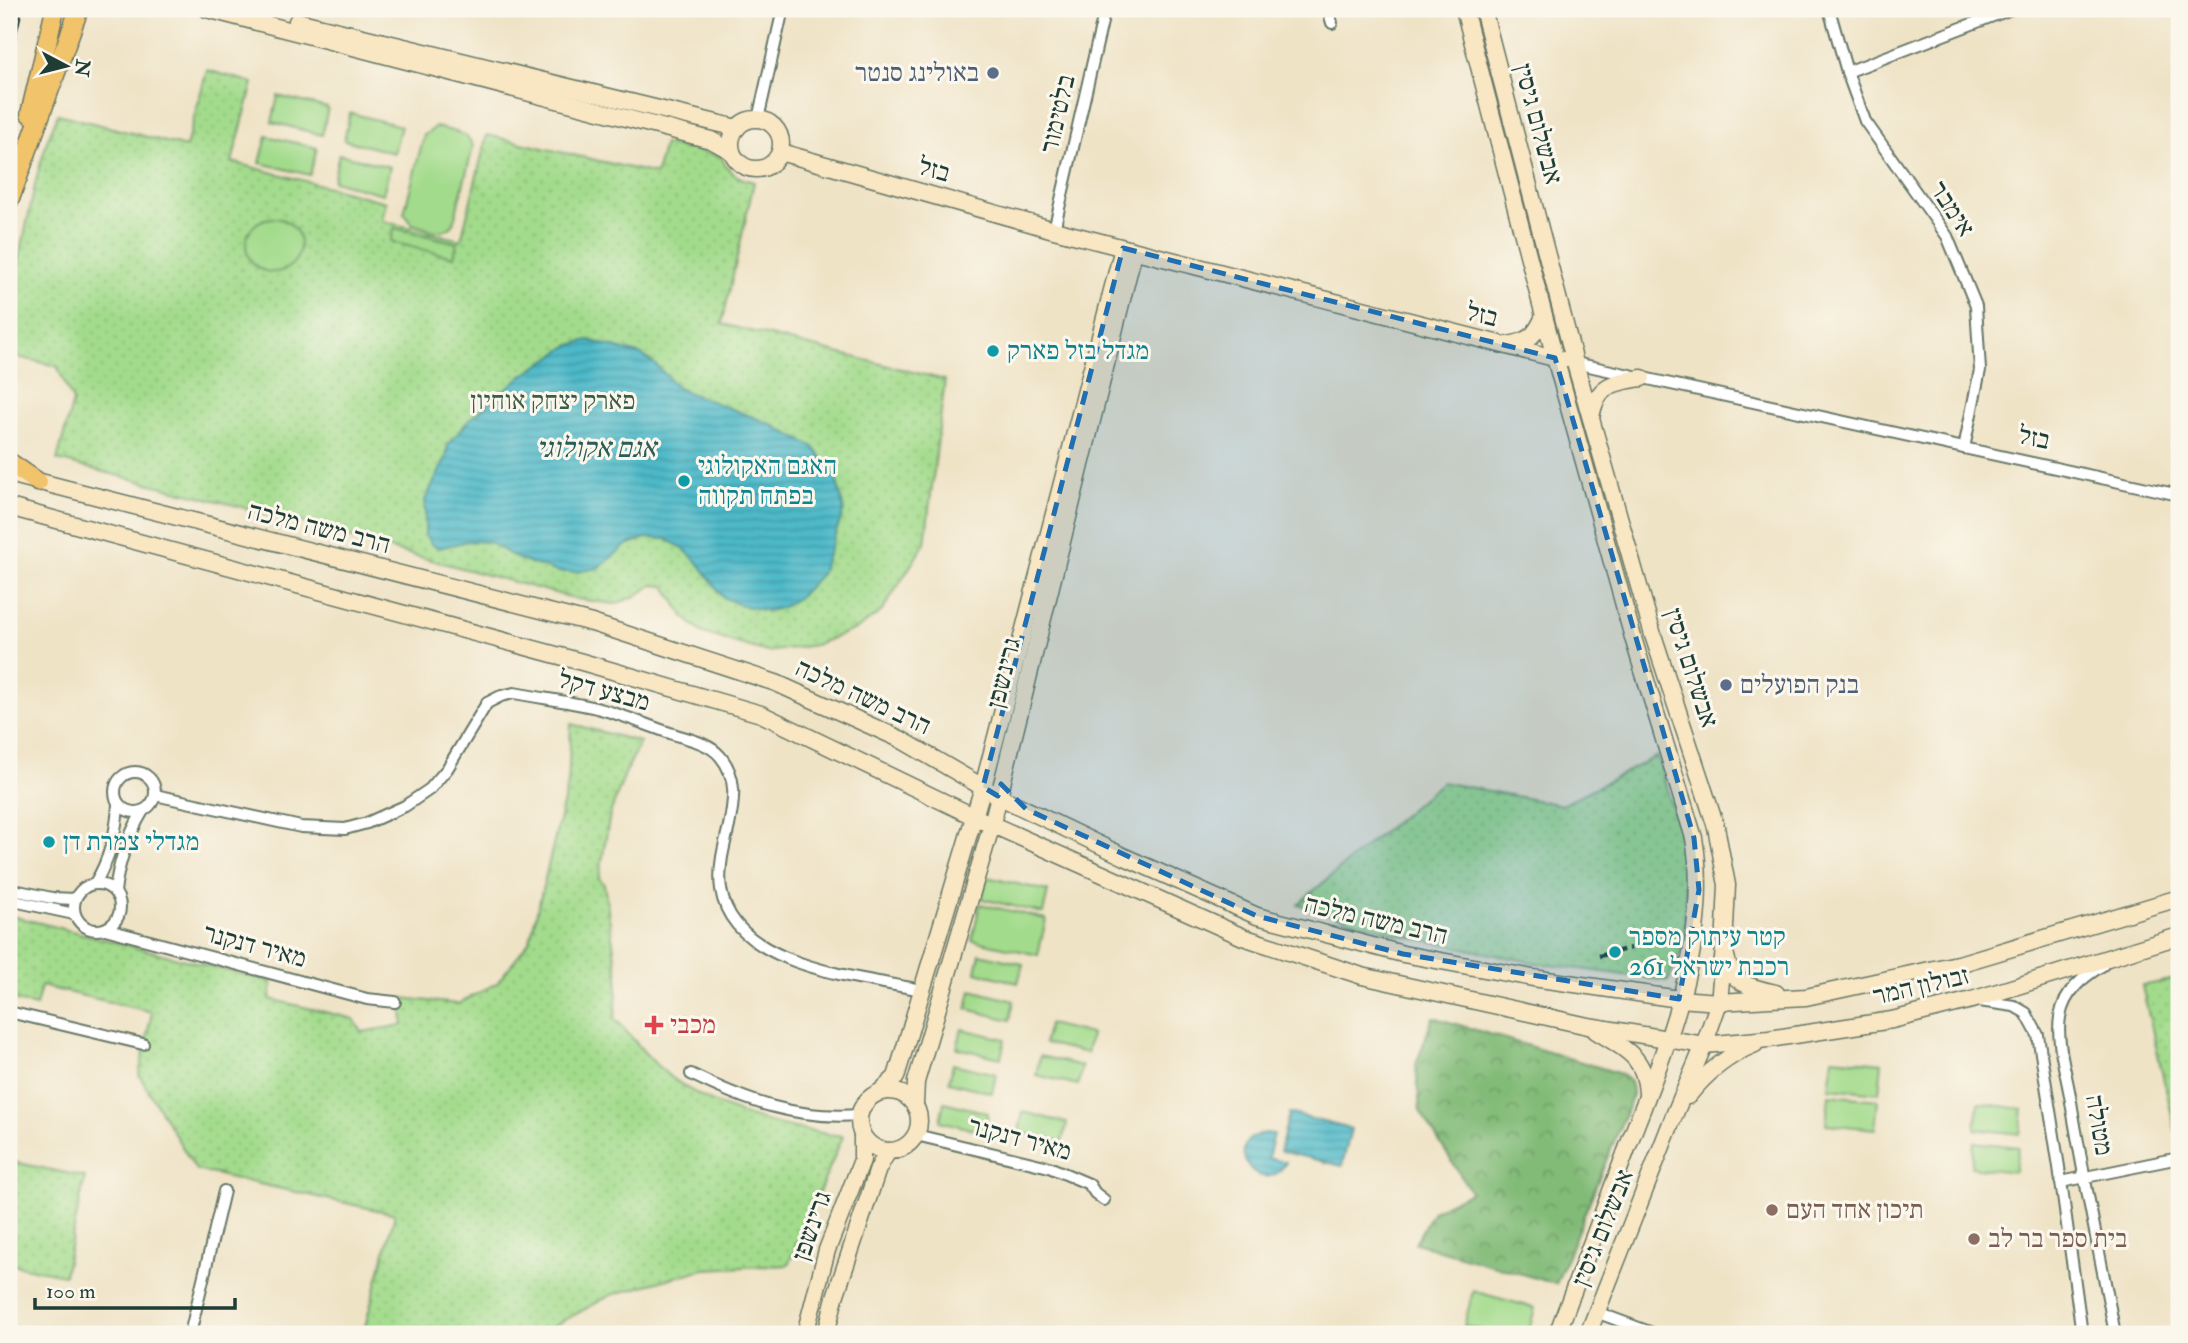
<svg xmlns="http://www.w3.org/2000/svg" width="2188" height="1343" font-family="'IM FELL Double Pica','Frank Ruhl Libre',serif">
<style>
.forest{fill:url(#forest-crowns);stroke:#507c56;stroke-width:2}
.park{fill:url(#park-dots);stroke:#618c60;stroke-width:2}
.pitch{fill:#a3db8c;stroke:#618c60;stroke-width:2}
.water{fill:url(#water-rules);stroke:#367b7e;stroke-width:2}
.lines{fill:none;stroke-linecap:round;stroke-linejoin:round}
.street-casing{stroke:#687767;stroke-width:14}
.secondary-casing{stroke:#687767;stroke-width:19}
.primary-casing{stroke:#687767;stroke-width:21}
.street{stroke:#fff;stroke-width:10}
.secondary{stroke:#f9e7c3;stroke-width:16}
.primary{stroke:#f1c36a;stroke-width:18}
.tram{stroke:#1f3d34;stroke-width:2}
.rail{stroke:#1f3d34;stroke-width:4.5;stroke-dasharray:10 5;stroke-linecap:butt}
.marked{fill:#1f6fb2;fill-opacity:0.2;stroke:#1f6fb2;stroke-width:5;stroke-dasharray:14 9;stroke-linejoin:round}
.service-dot{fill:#5c6f8a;stroke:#fbf7ec;stroke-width:2.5}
.culture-dot{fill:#0f9aa8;stroke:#fbf7ec;stroke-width:2.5}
.health-dot{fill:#e0444e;stroke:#fbf7ec;stroke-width:2.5}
.education-dot{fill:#8d6e63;stroke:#fbf7ec;stroke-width:2.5}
.labels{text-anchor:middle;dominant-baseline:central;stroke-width:6;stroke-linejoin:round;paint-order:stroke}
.service-label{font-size:26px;fill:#4e5e75;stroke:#fbf7ec;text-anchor:end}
.street-label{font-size:26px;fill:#1f3d34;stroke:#fbf7ec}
.culture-label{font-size:26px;fill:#0d838f;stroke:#fbf7ec;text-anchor:start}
.park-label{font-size:26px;fill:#395d46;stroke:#fbf7ec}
.health-label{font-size:26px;fill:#be3a42;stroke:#fbf7ec;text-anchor:start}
.education-label{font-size:26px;fill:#785e54;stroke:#fbf7ec;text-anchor:start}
.water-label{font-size:28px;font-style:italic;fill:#2a5c59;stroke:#fbf7ec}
</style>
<defs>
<pattern id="forest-crowns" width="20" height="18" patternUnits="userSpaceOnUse" patternTransform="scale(1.75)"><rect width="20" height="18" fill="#82bb78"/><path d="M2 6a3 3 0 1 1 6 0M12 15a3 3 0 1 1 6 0" fill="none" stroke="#6a9963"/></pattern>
<pattern id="park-dots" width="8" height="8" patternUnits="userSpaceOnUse" patternTransform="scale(1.75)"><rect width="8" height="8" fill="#a3db8c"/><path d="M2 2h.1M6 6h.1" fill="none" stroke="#8cbd79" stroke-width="1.8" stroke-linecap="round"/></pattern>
<pattern id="water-rules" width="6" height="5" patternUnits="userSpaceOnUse" patternTransform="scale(1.75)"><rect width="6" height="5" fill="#4db9c9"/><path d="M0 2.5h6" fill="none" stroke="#3f98a4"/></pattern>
</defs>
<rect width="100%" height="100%" fill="#fbf7ec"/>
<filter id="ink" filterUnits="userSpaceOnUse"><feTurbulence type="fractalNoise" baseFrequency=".0143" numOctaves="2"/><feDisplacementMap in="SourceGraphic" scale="14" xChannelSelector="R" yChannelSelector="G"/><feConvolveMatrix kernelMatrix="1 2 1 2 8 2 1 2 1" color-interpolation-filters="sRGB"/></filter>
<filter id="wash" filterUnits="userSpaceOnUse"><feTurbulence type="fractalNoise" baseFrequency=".00686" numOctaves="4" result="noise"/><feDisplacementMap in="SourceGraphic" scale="28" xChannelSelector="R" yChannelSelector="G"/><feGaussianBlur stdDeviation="1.57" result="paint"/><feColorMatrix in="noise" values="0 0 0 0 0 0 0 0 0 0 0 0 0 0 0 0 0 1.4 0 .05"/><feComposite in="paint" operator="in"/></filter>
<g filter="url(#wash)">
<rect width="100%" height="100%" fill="#efe3c6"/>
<polygon class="forest" points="1433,1017 1621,1074 1630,1082 1633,1095 1556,1284 1415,1243 1433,1211 1471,1192 1420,1111 1416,1065"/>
<g class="park">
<path d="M207,70L253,83L232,162L386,202L382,221L461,240L487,135L656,174L664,144L721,156C729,173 736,178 754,182L722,324L945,380L925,543L882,611L858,628L815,645L767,652L703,633L685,618L665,586L653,585L634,597L615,604L577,599L345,537L344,533L57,460L73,401L57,366L9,355V306L37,176L47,141L58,114L186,147Z"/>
<path d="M571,724L640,742L625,774L610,814L599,879L604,884L618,976L615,1019C633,1038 650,1062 671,1077C720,1114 783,1128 843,1136L788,1265L704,1269L611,1295L539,1334H363L395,1214L196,1170L139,1075L152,1012L41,986L36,1006L9,999V915L272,982L270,999L354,1019L362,1032L403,1025L402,998L458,1004L497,983L530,940L568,784Z"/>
<polygon points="1657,756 1682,839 1686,888 1684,944 1668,981 1536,963 1399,935 1298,904 1442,782 1562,805"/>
<polygon points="2179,978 2179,1145 2142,986"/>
<polygon points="9,1161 85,1177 64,1275 9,1264"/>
</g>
<g class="pitch">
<polygon points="278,96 328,108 322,135 272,122"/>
<polygon points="350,113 401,126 394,153 344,140"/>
<path d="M436,127C450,131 469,131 473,147L453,225C442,237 426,228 412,224L404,213L424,135Z"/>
<polygon points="267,136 317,148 310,175 260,163"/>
<polygon points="339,154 390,167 383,194 333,181"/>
<circle cx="273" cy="245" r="27"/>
<polygon points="394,228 457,243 454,257 391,242"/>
<polygon points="987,877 1048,891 1043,913 982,899"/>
<polygon points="980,904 1046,919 1038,955 972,940"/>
<polygon points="980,954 1023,964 1018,983 976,972"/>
<polygon points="971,990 1014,1001 1010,1020 967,1009"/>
<polygon points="1049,1024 1091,1034 1087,1053 1044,1043"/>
<polygon points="962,1029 1005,1039 1001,1058 957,1048"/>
<polygon points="1040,1056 1082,1066 1078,1085 1036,1075"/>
<polygon points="1833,1058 1882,1063 1879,1093 1829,1088"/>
<polygon points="953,1064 996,1074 992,1093 949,1082"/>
<polygon points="1829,1095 1878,1100 1875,1129 1826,1124"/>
<polygon points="944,1102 988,1113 983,1132 940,1121"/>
<polygon points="1978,1103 2023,1109 2020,1134 1975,1129"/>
<polygon points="1023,1112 1067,1123 1062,1142 1019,1132"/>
<polygon points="1974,1142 2018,1147 2015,1172 1971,1167"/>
<polygon points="1473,1291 1535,1308 1528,1334 1495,1334 1464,1326"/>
</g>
<g class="water">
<polygon points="588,340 642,355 656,365 679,389 766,422 814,447 836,477 844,510 821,574 799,597 781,608 767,611 740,605 723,597 699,564 683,548 666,539 646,538 627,545 598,568 576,572 558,572 518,559 489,542 468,541 439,548 432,545 425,535 425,500 446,458 448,445 470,419 519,378 568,346"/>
<polygon points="1289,1113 1351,1129 1342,1166 1280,1151"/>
<path d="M1266,1133L1274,1134L1268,1158L1286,1162C1262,1205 1216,1139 1266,1133Z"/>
</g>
</g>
<g filter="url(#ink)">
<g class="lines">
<g class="street-casing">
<g id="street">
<polyline points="1328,9 1332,23"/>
<polyline points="1829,9 1847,72 1865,121 1947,236 1976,306 1980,370 1964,448"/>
<polyline points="1847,72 2011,9"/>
<polyline points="758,119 783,9"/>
<polyline points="1054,230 1105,9"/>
<polyline points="1575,363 2179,495"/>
<circle cx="135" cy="792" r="20"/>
<path d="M155,795L301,827L345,829L367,823L405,806L430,789L447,769L487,703L501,696L514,693C540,698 566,701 592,707C619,713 646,725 673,734C688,739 709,743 720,756C738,777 734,801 729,826C724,846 718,868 721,889C732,967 860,977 921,990"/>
<path d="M95,883C109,861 117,830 118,804"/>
<circle cx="97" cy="907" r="23"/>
<polyline points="9,889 52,898 75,899"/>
<path d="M115,892C118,863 128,836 143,811"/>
<polyline points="9,900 74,914"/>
<polyline points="105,929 367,999 395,1002"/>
<path d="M2103,965C2083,977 2064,992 2060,1017C2056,1041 2066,1072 2070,1096C2083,1176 2100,1255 2115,1334"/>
<polyline points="1979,1001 2014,1006 2026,1013 2038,1035 2059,1167 2082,1334"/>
<polyline points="9,1012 143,1044"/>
<path d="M691,1074C745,1101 798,1120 859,1115"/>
<polyline points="916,1135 1049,1167 1089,1184 1095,1193 1104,1200"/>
<polyline points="2061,1182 2179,1158"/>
<polyline points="1596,1312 1655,1334"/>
<polyline points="190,1334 224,1191"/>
</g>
</g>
<g class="secondary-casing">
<g id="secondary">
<polyline points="207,9 711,140 731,151"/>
<path d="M1464,9L1555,358L1634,641L1694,838C1712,943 1665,1049 1628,1146C1604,1209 1581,1271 1557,1334"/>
<polyline points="1483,9 1575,363 1653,635 1716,827 1727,885 1724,948 1719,1002 1704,1045 1673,1118 1588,1334"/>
<polyline points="297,21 737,128"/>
<circle cx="756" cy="144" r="25"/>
<polyline points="780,152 1054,230 1562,360"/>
<path d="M1508,345C1529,342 1536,335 1544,316"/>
<path d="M1591,418C1596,385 1613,382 1642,378"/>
<polyline points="9,474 592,623 776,683 900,739 998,796 1125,857 1257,916 1403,954 1533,978 1679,999 1719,1002 1806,997 1962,963 2179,898"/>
<polyline points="9,507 582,662 761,714 975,817 1243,937 1362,976 1588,1026 1704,1045 1769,1039 1892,1020 1972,1000 2179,936"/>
<path d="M1726,956C1730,984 1752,988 1776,993"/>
<path d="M1596,1031C1625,1049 1645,1056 1647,1093"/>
<circle cx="889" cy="1121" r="30"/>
<polyline points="881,1091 896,1077 983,787 1123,248"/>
<path d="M1688,1096C1706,1073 1728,1055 1755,1044"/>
<polyline points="915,1104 916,1082 992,824 1134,251"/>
<polyline points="805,1334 827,1250 862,1160 862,1133"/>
<polyline points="826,1334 835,1297 878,1169 888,1151"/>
</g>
</g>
<g class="primary-casing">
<g id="primary">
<polyline points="30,114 55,9"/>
<polyline points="10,199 79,9"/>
<polyline points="9,462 38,482"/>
</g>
</g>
<use href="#street" class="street"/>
<use href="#secondary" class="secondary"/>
<use href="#primary" class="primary"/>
<g class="tram">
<polyline points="9,20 11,9"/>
<polyline points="9,67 22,9"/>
</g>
<polyline class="rail" points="1599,956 1631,948"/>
</g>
</g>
<path class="marked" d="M1123,248L1555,358L1694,838L1699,890L1679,999L1403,954L1257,916L1026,809L1001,784L998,796L983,787Z"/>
<g class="service-dot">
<circle cx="993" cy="73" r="7"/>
<circle cx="1726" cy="685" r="7"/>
</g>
<g class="culture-dot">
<circle cx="993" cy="351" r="7"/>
<circle cx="684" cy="481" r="7"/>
<circle cx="49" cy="842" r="7"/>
<circle cx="1615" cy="952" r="7"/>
</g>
<path class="health-dot" d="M650.5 1014.5h7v7h7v7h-7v7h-7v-7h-7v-7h7z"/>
<g class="education-dot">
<circle cx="1772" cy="1210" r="7"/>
<circle cx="1974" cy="1239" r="7"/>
</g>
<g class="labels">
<g class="service-label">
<text x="979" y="73">באולינג סנטר</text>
<text x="1740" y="685" text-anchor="start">בנק הפועלים</text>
</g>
<g class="street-label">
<text transform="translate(1058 114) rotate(-77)">בלטימור</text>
<text transform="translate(1538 124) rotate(75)">אבשלום גיסין</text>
<text transform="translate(934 170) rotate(16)">בזל</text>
<text transform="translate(1952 209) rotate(57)">אימבר</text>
<text transform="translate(1482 315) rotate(14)">בזל</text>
<text transform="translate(2034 438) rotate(12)">בזל</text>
<text transform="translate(319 528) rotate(14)">הרב משה מלכה</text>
<text transform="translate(1691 668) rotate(72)">אבשלום גיסין</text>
<text transform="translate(1004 673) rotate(-76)">גרינשפן</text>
<text transform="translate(604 691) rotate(15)">מבצע דקל</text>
<text transform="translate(863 697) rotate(25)">הרב משה מלכה</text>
<text transform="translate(1376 920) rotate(13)">הרב משה מלכה</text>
<text transform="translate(255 946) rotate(15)">מאיר דנקנר</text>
<text transform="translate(1921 986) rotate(-13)">זבולון המר</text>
<text transform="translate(2099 1125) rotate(80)">מטולה</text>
<text transform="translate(1020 1139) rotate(15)">מאיר דנקנר</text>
<text transform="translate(812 1226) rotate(-71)">גרינשפן</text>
<text transform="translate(1603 1228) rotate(-68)">אבשלום גיסין</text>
</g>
<g class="culture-label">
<text x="1007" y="351">מגדל בזל פארק</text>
<text x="698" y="466">האגם האקולוגי<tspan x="698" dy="30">בפתח תקווה</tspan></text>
<text x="63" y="842">מגדלי צמרת דן</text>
<text x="1629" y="937">קטר עיתוק מספר<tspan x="1629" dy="30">261 רכבת ישראל</tspan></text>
</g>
<g class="park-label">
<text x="553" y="401">פארק יצחק אוחיון</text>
</g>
<g class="health-label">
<text x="670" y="1025">מכבי</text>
</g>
<g class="education-label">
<text x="1786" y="1210">תיכון אחד העם</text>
<text x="1988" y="1239">בית ספר בר לב</text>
</g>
<g class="water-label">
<text x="596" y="448">אגם אקולוגי</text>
</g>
</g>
<rect width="2188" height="1343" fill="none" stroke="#fbf7ec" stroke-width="35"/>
<g transform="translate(66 66) rotate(97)" stroke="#fbf7ec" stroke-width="5" paint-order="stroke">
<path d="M0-5L12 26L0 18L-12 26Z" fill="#1f3d34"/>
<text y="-10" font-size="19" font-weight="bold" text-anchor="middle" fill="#1f3d34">N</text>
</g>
<path d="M35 1298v10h200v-10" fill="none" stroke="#1f3d34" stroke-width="3.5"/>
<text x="46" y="1298" font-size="21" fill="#1f3d34" stroke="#fbf7ec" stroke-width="5" paint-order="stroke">100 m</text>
</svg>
